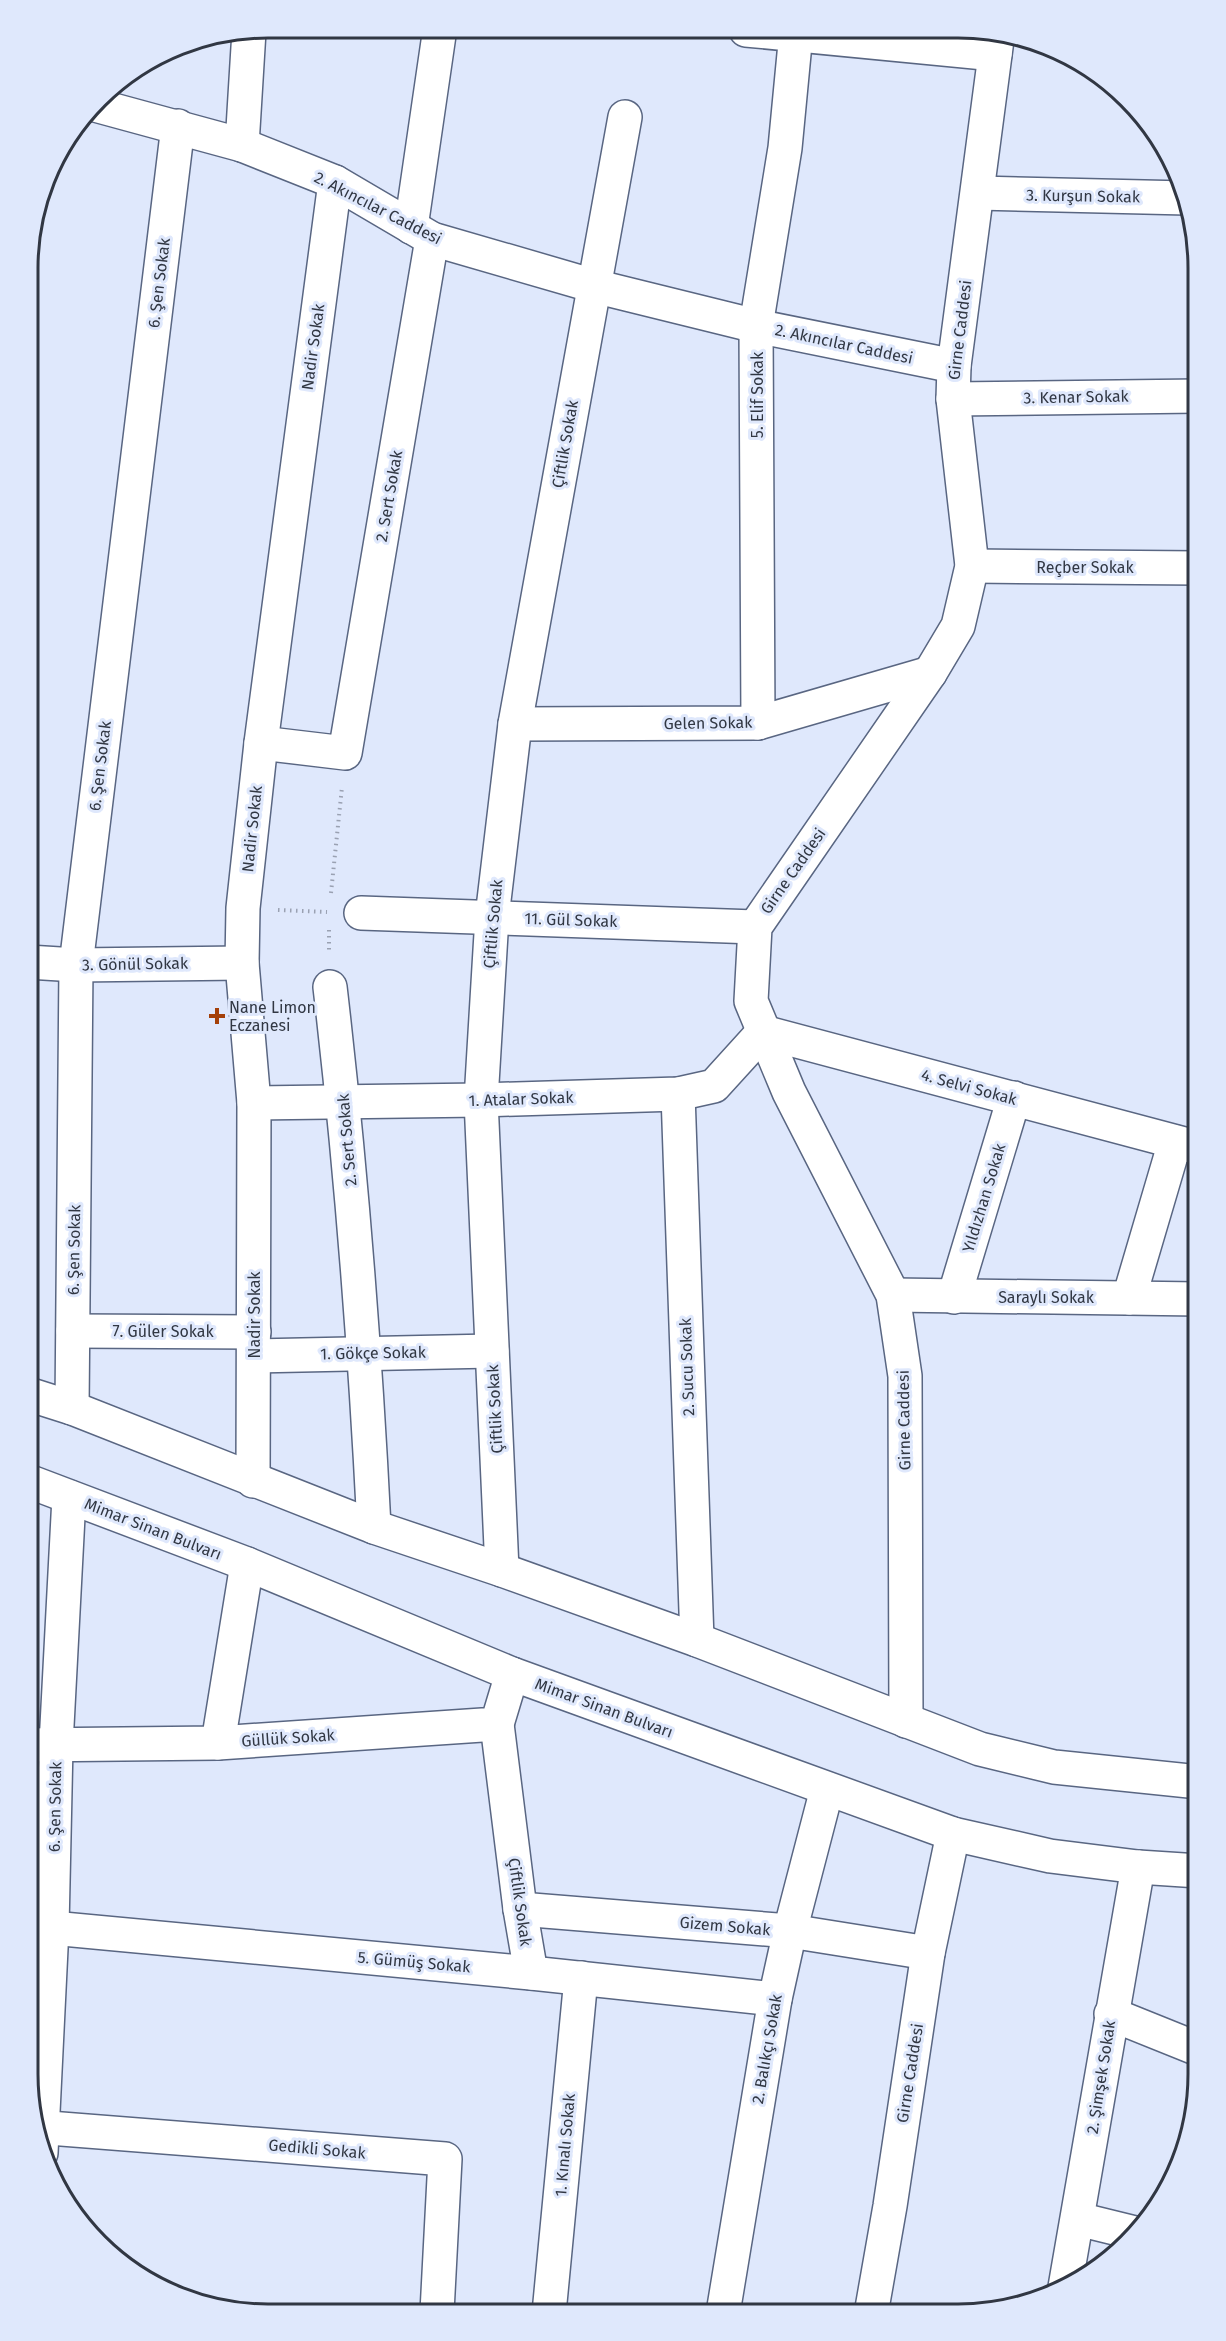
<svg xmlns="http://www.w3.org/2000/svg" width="1226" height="2341" font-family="'Fira Sans',sans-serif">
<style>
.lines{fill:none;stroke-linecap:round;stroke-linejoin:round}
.minor-casing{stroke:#596682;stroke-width:36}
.major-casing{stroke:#596682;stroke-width:36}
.path{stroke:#9aa1b2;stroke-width:4;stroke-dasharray:1.5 4.5;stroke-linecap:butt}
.minor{stroke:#fff;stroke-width:33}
.major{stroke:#fff;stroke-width:33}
.poi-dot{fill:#a44009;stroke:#dfe8fc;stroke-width:2}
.labels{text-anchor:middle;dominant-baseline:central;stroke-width:6;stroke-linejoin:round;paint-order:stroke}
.street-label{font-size:16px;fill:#313743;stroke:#dfe8fc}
.poi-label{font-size:16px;fill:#313743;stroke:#dfe8fc;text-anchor:start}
.rim{fill:none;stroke:#313743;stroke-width:3}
</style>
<rect width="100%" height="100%" fill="#dfe8fc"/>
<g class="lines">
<g class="minor-casing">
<g id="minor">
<polyline points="746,30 995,54"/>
<polyline points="242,145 249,31"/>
<polyline points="978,193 1187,198"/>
<polyline points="411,227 440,28"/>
<polyline points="953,399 1199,396"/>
<polyline points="972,566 1199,568"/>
<polyline points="758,723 756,326 785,148 796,33"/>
<polyline points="515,724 758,723 930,673"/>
<polyline points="261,743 345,753 432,239"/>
<polyline points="361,913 755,927"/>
<polyline points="28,962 76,965 242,963"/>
<path d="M330,987C351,1167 365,1347 374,1527"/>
<polyline points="678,1094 697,1640"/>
<polyline points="254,1103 481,1100 678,1094 714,1086 763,1032 1199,1148"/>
<polyline points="893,1295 1199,1299"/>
<polyline points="954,1297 1014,1098"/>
<polyline points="1129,1298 1175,1142"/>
<polyline points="73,1331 254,1332"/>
<polyline points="254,1356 492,1351"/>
<polyline points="72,1408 76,965 178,126"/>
<polyline points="253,1481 254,1103 242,963 243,908 261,743 335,182"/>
<polyline points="502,1570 481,1100 492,917 515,724 625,117"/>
<polyline points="497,1724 520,1909 531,1973"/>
<polyline points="218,1743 247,1564"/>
<polyline points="27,1745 218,1743 497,1724 512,1674"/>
<polyline points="520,1909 790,1931 928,1953"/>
<polyline points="52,1928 531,1973 775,1999"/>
<polyline points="1111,2014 1198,2049"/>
<polyline points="36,2127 445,2159 437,2312"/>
<polyline points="41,2153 52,1928 56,1745 69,1497"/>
<polyline points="1078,2219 1135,2233"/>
<polyline points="1065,2287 1138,1867"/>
<polyline points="549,2313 581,1978"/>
<polyline points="723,2313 775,1999 790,1931 827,1789"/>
<polyline points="871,2314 890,2206 928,1953 953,1834"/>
</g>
</g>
<g class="major-casing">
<g id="major">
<polyline points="95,105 242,145 335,182 432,239 594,286 756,326 954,366"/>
<polyline points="28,1394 72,1408 374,1527 502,1570 697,1640 980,1749 1054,1767 1199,1782"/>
<polyline points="28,1481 247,1564 512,1674 953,1834 1050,1856 1138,1867 1199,1871"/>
<polyline points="906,1721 905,1376 893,1295 789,1092 751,1001 755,927 930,673 958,626 972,566 953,399 954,366 998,32"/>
</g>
</g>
<g class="path">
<polyline points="331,893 342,787"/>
<polyline points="278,910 327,912"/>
<polyline points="329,930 329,953"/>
</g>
<use href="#minor" class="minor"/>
<use href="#major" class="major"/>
</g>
<path class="poi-dot" d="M214 1007h6v6h6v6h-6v6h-6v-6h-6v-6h6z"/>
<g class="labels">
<g class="street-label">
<text transform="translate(1083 196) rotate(1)">3. Kurşun Sokak</text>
<text transform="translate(378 208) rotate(27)">2. Akıncılar Caddesi</text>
<text transform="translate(159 283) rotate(-83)">6. Şen Sokak</text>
<text transform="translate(960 330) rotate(-83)">Girne Caddesi</text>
<text transform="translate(844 344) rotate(12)">2. Akıncılar Caddesi</text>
<text transform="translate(313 347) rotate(-82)">Nadir Sokak</text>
<text transform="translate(757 395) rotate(-90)">5. Elif Sokak</text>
<text transform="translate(1076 397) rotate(-1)">3. Kenar Sokak</text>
<text transform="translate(565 444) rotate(-80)">Çiftlik Sokak</text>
<text transform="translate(389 496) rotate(-80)">2. Sert Sokak</text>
<text x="1085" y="567">Reçber Sokak</text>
<text transform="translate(708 723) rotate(-1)">Gelen Sokak</text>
<text transform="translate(100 766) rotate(-83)">6. Şen Sokak</text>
<text transform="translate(252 829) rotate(-84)">Nadir Sokak</text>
<text transform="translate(793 871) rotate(-55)">Girne Caddesi</text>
<text transform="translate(571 920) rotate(2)">11. Gül Sokak</text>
<text transform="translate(493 924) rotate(-85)">Çiftlik Sokak</text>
<text transform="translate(135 964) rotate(-1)">3. Gönül Sokak</text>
<text transform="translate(969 1087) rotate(15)">4. Selvi Sokak</text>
<text transform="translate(521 1099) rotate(-2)">1. Atalar Sokak</text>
<text transform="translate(347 1140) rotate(-95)">2. Sert Sokak</text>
<text transform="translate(984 1198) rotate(-73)">Yıldızhan Sokak</text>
<text transform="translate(74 1250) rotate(-89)">6. Şen Sokak</text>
<text x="1046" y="1297">Saraylı Sokak</text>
<text transform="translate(254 1315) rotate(-90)">Nadir Sokak</text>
<text x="163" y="1331">7. Güler Sokak</text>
<text transform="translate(373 1353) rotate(-1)">1. Gökçe Sokak</text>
<text transform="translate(687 1367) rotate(-92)">2. Sucu Sokak</text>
<text transform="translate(495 1409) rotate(-93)">Çiftlik Sokak</text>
<text transform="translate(904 1420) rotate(-91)">Girne Caddesi</text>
<text transform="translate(153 1529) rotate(21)">Mimar Sinan Bulvarı</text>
<text transform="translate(604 1708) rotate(20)">Mimar Sinan Bulvarı</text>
<text transform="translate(288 1738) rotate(-4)">Güllük Sokak</text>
<text transform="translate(55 1807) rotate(-89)">6. Şen Sokak</text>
<text transform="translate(520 1902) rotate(82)">Çiftlik Sokak</text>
<text transform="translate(725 1926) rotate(5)">Gizem Sokak</text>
<text transform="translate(414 1962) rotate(5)">5. Gümüş Sokak</text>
<text transform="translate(767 2049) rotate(-80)">2. Balıkçı Sokak</text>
<text transform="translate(910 2073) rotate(-81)">Girne Caddesi</text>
<text transform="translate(1101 2077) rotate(-81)">2. Şimşek Sokak</text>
<text transform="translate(565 2145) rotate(-85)">1. Kınalı Sokak</text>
<text transform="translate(317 2149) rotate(5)">Gedikli Sokak</text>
</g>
<g class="poi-label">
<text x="229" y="1007">Nane Limon<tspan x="229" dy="18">Eczanesi</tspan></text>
</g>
</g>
<path d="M0 0H1226V2341H0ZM268 38H958A230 230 0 0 1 1188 268V2074A230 230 0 0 1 958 2304H268A230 230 0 0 1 38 2074V268A230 230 0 0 1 268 38Z" fill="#dfe8fc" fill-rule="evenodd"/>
<path class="rim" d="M268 38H958A230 230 0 0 1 1188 268V2074A230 230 0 0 1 958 2304H268A230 230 0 0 1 38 2074V268A230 230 0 0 1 268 38Z"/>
</svg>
